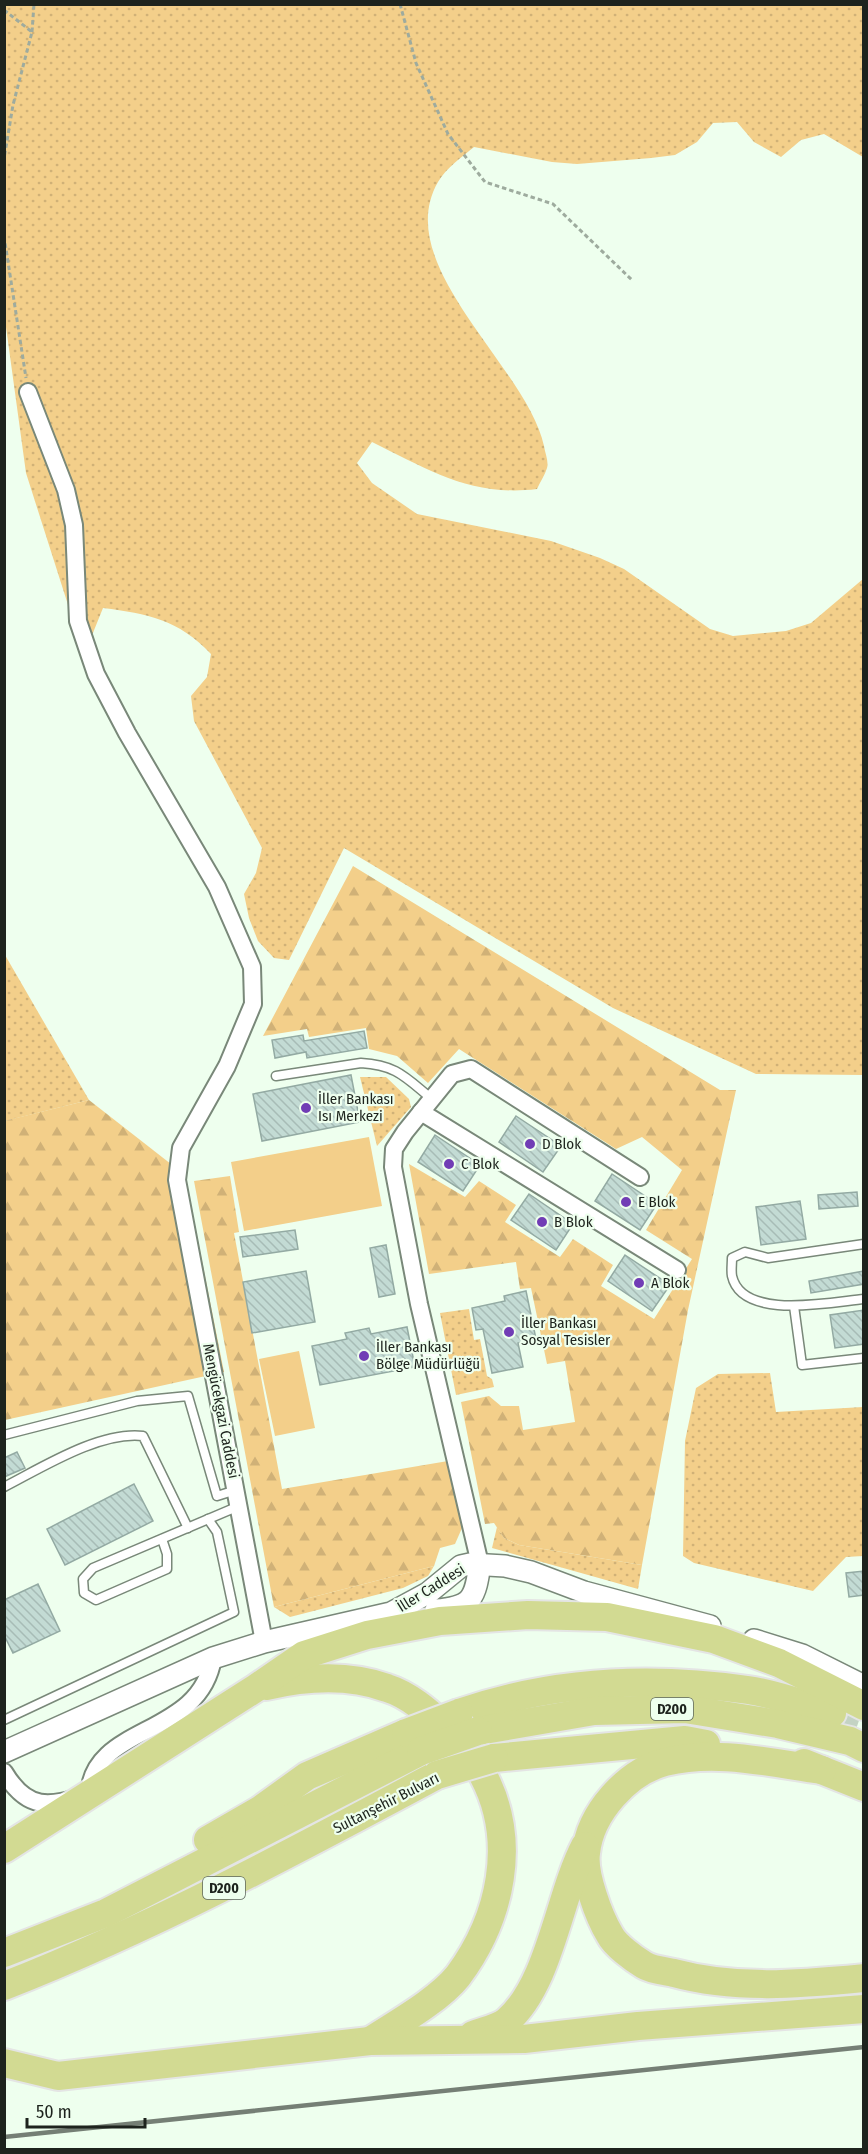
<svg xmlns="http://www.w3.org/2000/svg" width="868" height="2154" font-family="'Fira Sans Condensed',sans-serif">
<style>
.grass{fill:url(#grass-dots)}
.forest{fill:url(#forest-firs)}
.pitch{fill:#f3cf8a}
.building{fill:url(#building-back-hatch);stroke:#93aaa3;stroke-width:1.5}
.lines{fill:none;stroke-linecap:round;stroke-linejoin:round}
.trunk-tunnel{stroke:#c4d3c4;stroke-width:28;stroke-dasharray:28 14;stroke-linecap:butt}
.service-casing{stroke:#798879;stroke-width:11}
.minor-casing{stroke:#798879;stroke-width:20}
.tertiary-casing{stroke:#798879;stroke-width:24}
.trunk-casing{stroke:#e4e5e4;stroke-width:32}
.path{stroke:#9eab9e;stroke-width:3;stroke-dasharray:4.5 3;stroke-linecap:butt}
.service{stroke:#fff;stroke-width:8}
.minor{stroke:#fff;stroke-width:16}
.tertiary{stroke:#fff;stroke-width:21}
.trunk{stroke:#d2da92;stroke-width:28}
.rail{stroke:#757f75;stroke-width:4.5}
.trunk-bridge-casing{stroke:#e4e5e4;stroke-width:32;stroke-linecap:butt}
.trunk-bridge{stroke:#d2da92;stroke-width:28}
.poi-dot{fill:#713db5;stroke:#efe;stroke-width:2}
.labels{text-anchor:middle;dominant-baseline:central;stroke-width:4.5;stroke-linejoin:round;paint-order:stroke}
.shield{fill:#efe;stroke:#5c655c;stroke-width:1.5}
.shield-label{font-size:14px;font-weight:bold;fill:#1d231d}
.poi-label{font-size:15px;fill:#1d231d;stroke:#efe;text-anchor:start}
.street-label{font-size:15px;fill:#1d231d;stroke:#efe}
</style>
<defs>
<pattern id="grass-dots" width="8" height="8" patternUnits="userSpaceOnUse" patternTransform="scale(1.5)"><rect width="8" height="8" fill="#f3cf8a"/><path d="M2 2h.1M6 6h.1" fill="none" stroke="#d0b177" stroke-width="1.8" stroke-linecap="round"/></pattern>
<pattern id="forest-firs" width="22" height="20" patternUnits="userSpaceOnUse" patternTransform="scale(1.5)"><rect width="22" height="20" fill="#f3cf8a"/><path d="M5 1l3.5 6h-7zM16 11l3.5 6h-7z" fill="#d0b177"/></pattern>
<pattern id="building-back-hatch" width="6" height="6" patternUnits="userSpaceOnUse" patternTransform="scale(1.5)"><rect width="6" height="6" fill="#c3dbd4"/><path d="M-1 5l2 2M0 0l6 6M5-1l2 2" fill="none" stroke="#a7bcb6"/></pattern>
</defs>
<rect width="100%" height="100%" fill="#efe"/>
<g class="grass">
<path d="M4,5H863V157L824,134L801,140L781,157L754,142L737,122L713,123L697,142L675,155L651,158L577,164L552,162L474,147C462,157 446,168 438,182C390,265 527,367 544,446C545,453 549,462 547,468C545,475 540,482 537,489C471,497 429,470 372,442L357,463L372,483L417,514L551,541L600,558L624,569L710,629L733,636L786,631L811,623L863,579V1075L756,1074L613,1008L344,848L289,960L274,958L258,941L249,918L244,894L256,873L262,848L194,721L191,696L207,677L211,654C178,619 148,614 103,608L84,655L26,473L6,327Z"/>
<polygon points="5,955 89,1100 5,1121"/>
<polygon points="360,1077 386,1077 409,1099 411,1107 377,1146"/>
<polygon points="469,1309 474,1340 480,1339 487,1376 492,1379 494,1387 456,1395 440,1313"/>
<polygon points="770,1373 776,1412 863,1407 863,1556 846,1557 813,1591 694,1563 683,1556 685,1441 696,1388 718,1374"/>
<polygon points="497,1527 504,1538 519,1545 642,1565 638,1589 492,1548"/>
<polygon points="434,1566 428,1576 403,1588 290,1617 274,1607"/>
</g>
<g class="forest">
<polygon points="353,866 720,1090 736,1090 688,1310 642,1565 519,1545 504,1538 494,1523 485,1524 461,1402 489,1396 501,1406 519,1406 523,1430 575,1422 565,1361 547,1364 531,1288 520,1289 516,1262 429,1274 409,1164 465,1197 479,1181 516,1205 505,1222 560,1257 573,1239 613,1265 601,1286 654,1319 692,1259 646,1230 682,1170 642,1137 616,1149 459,1049 428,1083 397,1056 369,1049 366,1028 309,1037 307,1029 263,1036"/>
<polygon points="89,1100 185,1175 224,1372 5,1420 4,1121"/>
<polygon points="230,1176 239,1232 234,1233 282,1489 448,1461 462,1528 455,1544 440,1548 434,1566 274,1607 194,1181"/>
</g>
<g class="pitch">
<polygon points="369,1137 382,1206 244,1231 231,1162"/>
<polygon points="299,1351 315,1428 275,1436 259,1359"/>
</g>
<g class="building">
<polygon points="364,1031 367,1048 307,1058 306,1052 275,1058 272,1040 303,1035 304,1041"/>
<polygon points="351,1075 360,1122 262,1141 253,1094"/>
<polygon points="516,1116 561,1146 543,1172 499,1142"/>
<polygon points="435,1135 480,1165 463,1191 418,1162"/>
<polygon points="612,1174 657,1204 640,1230 595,1201"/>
<polygon points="857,1192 858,1206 819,1209 818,1195"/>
<polygon points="529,1194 573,1224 556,1250 511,1220"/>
<polygon points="800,1201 806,1239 761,1245 756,1207"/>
<polygon points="295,1230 298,1249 243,1257 240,1237"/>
<polygon points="386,1245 395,1294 379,1297 370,1248"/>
<polygon points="625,1255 670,1285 652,1311 608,1281"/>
<polygon points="306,1271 315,1322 252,1333 243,1282"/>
<polygon points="864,1271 864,1284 811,1293 809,1281"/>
<polygon points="526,1291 536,1339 518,1343 523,1367 492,1373 483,1329 476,1330 472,1308 505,1301 504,1296"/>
<polygon points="864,1310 864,1344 835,1348 830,1315"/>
<polygon points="407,1327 415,1367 320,1385 312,1346 347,1339 345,1333 369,1328 371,1334"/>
<polygon points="17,1452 25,1468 4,1477 4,1458"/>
<polygon points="134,1484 153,1521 65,1565 47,1529"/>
<polygon points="864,1571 864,1595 849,1597 846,1573"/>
<polygon points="38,1584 60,1631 13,1653 4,1635 4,1600"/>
</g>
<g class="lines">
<polyline class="trunk-tunnel" points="832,1713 864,1724"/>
<g class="service-casing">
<g id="service">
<path d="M276,1076L361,1063C397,1065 406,1078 432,1099"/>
<path d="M864,1244L768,1258L745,1252L732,1258C732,1264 731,1271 732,1276C742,1321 831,1302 864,1299"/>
<polyline points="794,1306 802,1365 864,1358"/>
<polyline points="4,1435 137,1401 188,1396 217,1496 236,1490"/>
<path d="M4,1487C43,1467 100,1431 143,1436L188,1528"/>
<polyline points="162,1539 167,1554 167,1569 96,1600 84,1593 83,1579 93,1568 239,1506"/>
<polyline points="4,1720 234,1612 217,1532 208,1519"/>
</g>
</g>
<g class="minor-casing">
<g id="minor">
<polyline points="28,392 66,490 74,525 78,621 96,674 127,733 217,887 252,967 253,1004 227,1066 181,1148 177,1180 264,1642"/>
<polyline points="421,1112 677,1270"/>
<polyline points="480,1564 419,1304 393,1167 394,1149 405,1132 452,1074 471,1069 640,1177"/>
<path d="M4,1772C28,1812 49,1806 89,1795C92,1723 200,1739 213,1658"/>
</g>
</g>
<g class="tertiary-casing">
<g id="tertiary">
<path d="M436,1610C473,1607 475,1598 480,1564"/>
<polyline points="754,1640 802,1655 864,1686"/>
<polyline points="4,1752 213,1658 264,1642 391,1613 428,1593 461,1566 470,1564 505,1566 531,1572 584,1592 710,1626"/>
</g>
</g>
<g class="trunk-casing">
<g id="trunk">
<path d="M266,1686C305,1677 349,1674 387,1688C409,1695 427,1711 444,1726C452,1733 461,1739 468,1747C474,1755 478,1766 483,1775C518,1841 501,1918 458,1976C439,2000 396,2024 370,2041"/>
<path d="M459,1713C551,1681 651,1676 748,1690C776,1694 805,1705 832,1713"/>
<polyline points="478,1731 594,1711 685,1709 778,1724 850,1741 864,1748"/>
<polyline points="494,1758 685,1740 706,1744"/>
<polyline points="804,1763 864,1787"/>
<path d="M822,1770C770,1763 717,1749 665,1762C627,1772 590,1813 586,1853C583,1874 599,1917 610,1935C615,1945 634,1959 644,1965C652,1970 665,1971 674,1973C737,1990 800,1984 864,1978"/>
<polyline points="208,1840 260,1810 307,1776 406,1733"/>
<polyline points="4,1849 256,1688 304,1655 367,1635 440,1621 528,1615 607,1617 714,1639 779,1663 864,1706"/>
<polyline points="4,1953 106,1913 421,1751"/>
<path d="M4,1986C154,1927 295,1851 437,1775"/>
<path d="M473,2035C483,2031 499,2028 507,2021C550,1984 559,1896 585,1846"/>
<polyline points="4,2063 58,2076 370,2041 524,2039 638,2026 864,2009"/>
</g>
</g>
<g class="path">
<polyline points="400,4 416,63 448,134 485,182 553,204 633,281"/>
<polyline points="4,10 32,32 13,105 4,159"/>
<polyline points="32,32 34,4"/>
<polyline points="4,236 26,378"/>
</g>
<use href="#service" class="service"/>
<use href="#minor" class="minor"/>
<use href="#tertiary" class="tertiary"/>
<use href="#trunk" class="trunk"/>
<polyline class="rail" points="4,2137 864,2047"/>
<g class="trunk-bridge-casing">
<g id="trunk-bridge">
<polyline points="406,1733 459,1713"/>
<polyline points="421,1751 478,1731"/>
<polyline points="437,1775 494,1758"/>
</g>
</g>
<use href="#trunk-bridge" class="trunk-bridge"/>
</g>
<g class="poi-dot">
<circle cx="306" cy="1108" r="6"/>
<circle cx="530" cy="1144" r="6"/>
<circle cx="449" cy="1164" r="6"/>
<circle cx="626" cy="1202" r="6"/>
<circle cx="542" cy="1222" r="6"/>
<circle cx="639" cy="1283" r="6"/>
<circle cx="509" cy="1332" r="6"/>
<circle cx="364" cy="1356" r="6"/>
</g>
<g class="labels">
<g class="shield">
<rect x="651" y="1698" width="42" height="22" rx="4.5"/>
<rect x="203" y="1877" width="42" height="22" rx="4.5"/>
</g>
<g class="shield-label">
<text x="672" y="1709">D200</text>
<text x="224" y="1888">D200</text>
</g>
<g class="poi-label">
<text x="318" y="1099">İller Bankası<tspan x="318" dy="17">Isı Merkezi</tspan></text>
<text x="542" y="1144">D Blok</text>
<text x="461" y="1164">C Blok</text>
<text x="638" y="1202">E Blok</text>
<text x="554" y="1222">B Blok</text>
<text x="651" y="1283">A Blok</text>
<text x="521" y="1323">İller Bankası<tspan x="521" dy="17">Sosyal Tesisler</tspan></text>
<text x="376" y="1347">İller Bankası<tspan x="376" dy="17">Bölge Müdürlüğü</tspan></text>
</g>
<g class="street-label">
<text transform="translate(221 1411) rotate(79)">Mengücekgazi Caddesi</text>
<text transform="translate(431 1588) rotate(-32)">İller Caddesi</text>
<text transform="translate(386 1803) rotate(-27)">Sultanşehir Bulvarı</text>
</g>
</g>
<rect width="868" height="2154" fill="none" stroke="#1d231d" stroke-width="12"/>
<path d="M27 2118v9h118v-9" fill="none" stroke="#1d231d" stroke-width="3"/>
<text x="36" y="2118" font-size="18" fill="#1d231d" stroke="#eeffee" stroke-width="4.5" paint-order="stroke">50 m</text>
</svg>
